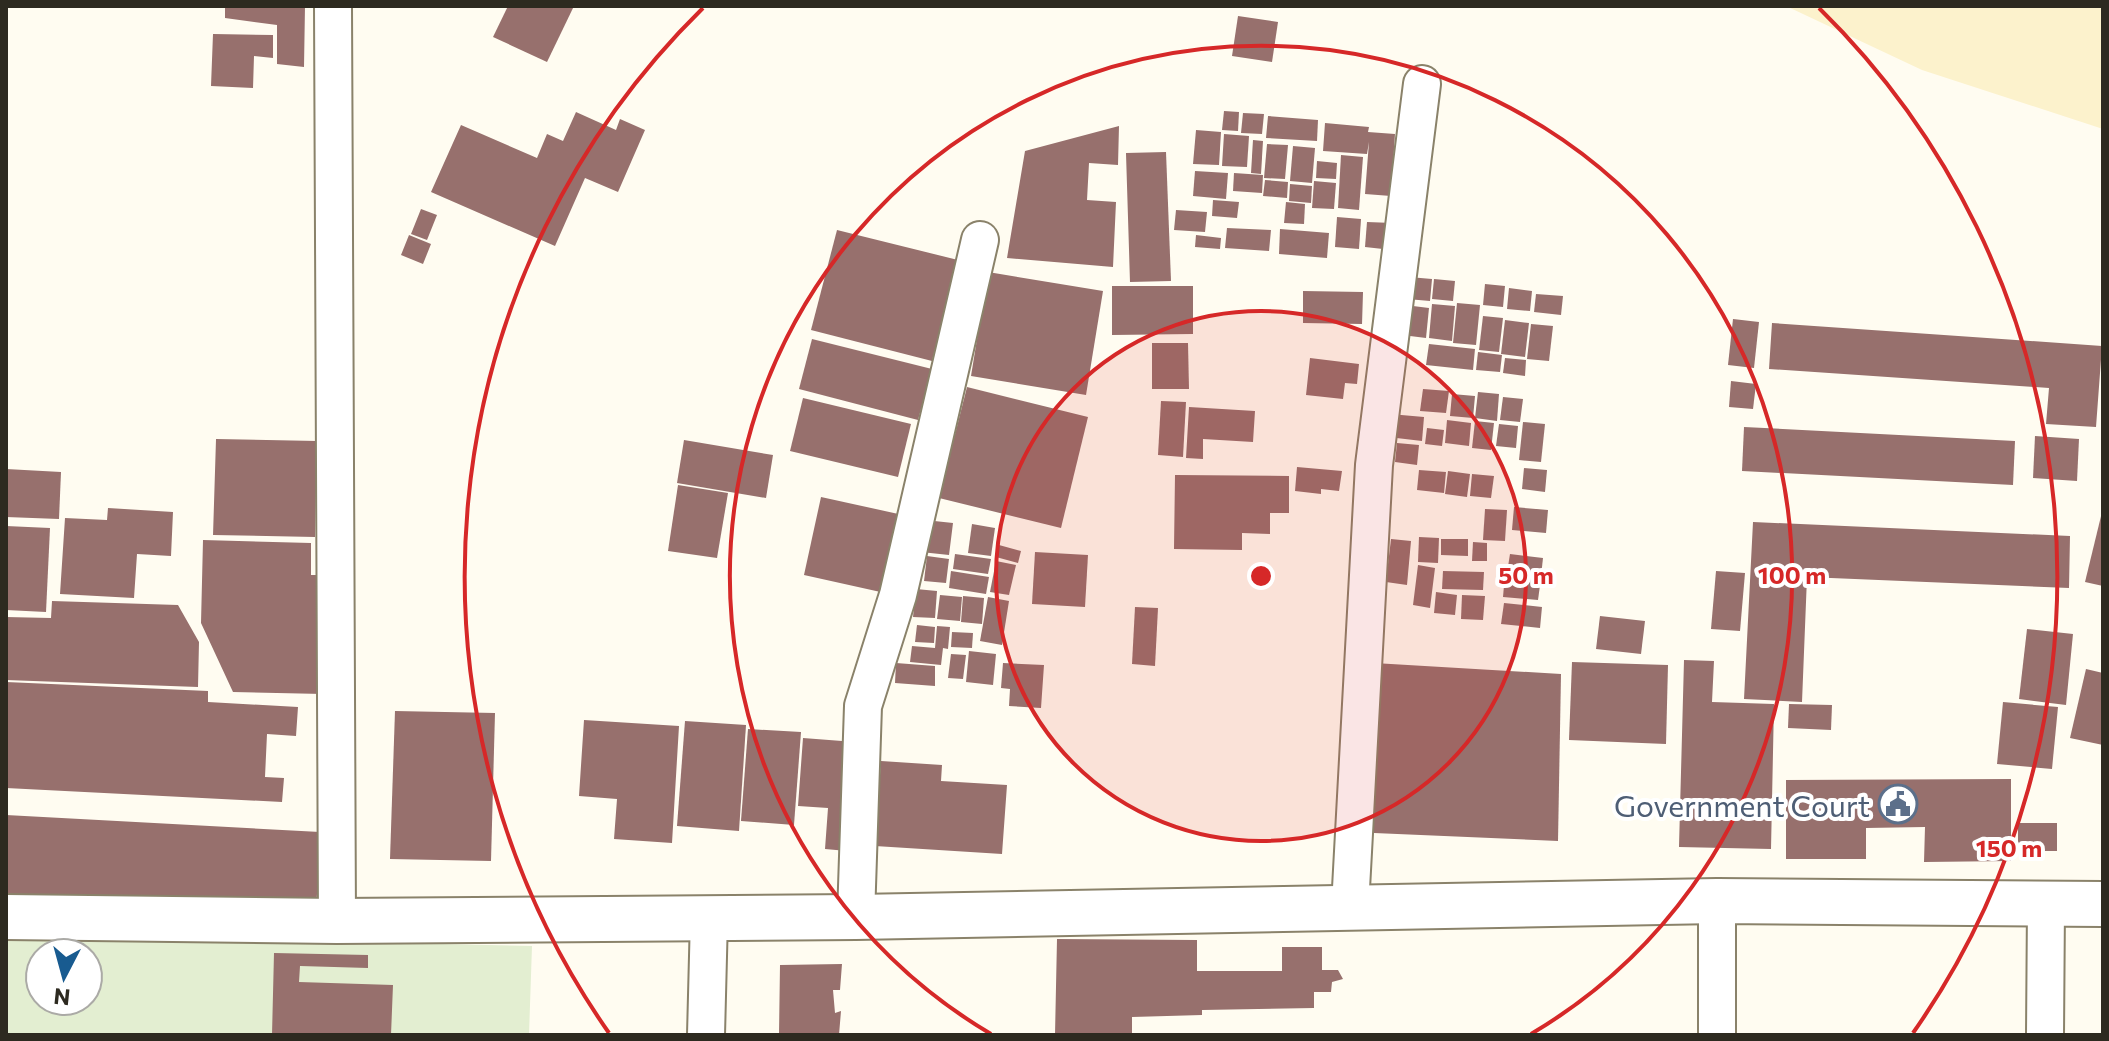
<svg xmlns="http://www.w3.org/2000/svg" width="2109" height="1041" font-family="Commissioner,sans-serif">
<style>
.green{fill:#e3eed1;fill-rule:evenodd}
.sand{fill:#fcf2cc}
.building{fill:#97706d}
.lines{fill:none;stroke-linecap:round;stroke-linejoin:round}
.minor-casing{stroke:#8a826a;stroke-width:40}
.tertiary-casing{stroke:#8a826a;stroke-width:48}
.minor{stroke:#fff;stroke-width:36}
.tertiary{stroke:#fff;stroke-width:44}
.ring{fill:none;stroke:#d62828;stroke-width:4}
.labels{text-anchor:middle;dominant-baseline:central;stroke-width:8;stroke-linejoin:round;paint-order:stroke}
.service-label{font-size:30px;fill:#4e5e75;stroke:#fff;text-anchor:end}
.centre{fill:#d62828;stroke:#fff;stroke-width:4}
.ring-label{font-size:24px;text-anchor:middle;font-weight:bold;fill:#d62828;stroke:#fff;stroke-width:8;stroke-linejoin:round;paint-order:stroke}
</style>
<rect width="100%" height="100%" fill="#fffcf1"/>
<path class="green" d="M6,934L532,946L529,1035H6ZM40,953H88V1001H40Z"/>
<polygon class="sand" points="1786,6 2103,6 2103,129 1922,70"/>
<g class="building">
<polygon points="225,6 305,6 304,67 277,64 277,25 225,18"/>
<polygon points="508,6 574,6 547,62 493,37"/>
<polygon points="1238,16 1278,22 1272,62 1232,56"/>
<polygon points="213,34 273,35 273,58 254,56 253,88 211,86"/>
<polygon points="1224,111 1239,112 1238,131 1222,130"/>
<polygon points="576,112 616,130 620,119 645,130 618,192 585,178 555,246 431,192 461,125 537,158 547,134 563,141"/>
<polygon points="1243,113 1264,114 1262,134 1241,133"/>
<polygon points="1268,116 1318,120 1317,141 1266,138"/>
<polygon points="1325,123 1369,127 1368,132 1395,134 1391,196 1365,194 1369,142 1367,154 1323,151"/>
<polygon points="1119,126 1118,165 1089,163 1087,200 1116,202 1113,267 1007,258 1025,151"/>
<polygon points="1196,130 1221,132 1219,165 1193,164"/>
<polygon points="1224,134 1249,136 1247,167 1222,166"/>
<polygon points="1253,140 1263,141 1261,174 1251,173"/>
<polygon points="1267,144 1288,145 1285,179 1264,178"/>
<polygon points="1293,146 1315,148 1312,183 1290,181"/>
<polygon points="1166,152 1171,281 1130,282 1126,153"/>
<polygon points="1341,155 1363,157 1359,210 1338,208"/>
<polygon points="1317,161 1337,163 1336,179 1316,178"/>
<polygon points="1195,171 1228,173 1226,199 1193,196"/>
<polygon points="1234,173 1263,175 1262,193 1233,191"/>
<polygon points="1265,180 1288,182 1287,198 1263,196"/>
<polygon points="1314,181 1336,183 1334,209 1312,208"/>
<polygon points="1290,184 1312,186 1311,203 1289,201"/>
<polygon points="1213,200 1239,202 1237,218 1212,216"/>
<polygon points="1286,202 1305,204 1304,224 1284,223"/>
<polygon points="421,209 437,215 427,240 411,234"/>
<polygon points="1176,210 1207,212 1205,232 1174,230"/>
<polygon points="1337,217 1361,219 1359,249 1335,247"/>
<polygon points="1367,222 1393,223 1392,250 1365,247"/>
<polygon points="1227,228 1271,230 1269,251 1225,248"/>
<polygon points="1280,229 1329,233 1327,258 1279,254"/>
<polygon points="837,230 958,260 932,361 811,330"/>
<polygon points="409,235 431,244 423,264 401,255"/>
<polygon points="1196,235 1221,238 1220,249 1195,247"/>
<polygon points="988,272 1103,291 1086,395 971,376"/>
<polygon points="1409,277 1432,279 1430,301 1407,299"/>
<polygon points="1434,279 1455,281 1453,301 1432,299"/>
<polygon points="1485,284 1505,286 1503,307 1483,305"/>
<polygon points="1112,286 1193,286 1193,334 1112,335"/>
<polygon points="1509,288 1532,291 1530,311 1507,309"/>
<polygon points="1303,291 1363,292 1362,324 1303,323"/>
<polygon points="1536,294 1563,296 1561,315 1534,312"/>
<polygon points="1457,303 1480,305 1476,345 1453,343"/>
<polygon points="1432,304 1455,306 1452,341 1429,338"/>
<polygon points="1405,305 1429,308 1426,338 1402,335"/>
<polygon points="1483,316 1503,318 1499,352 1479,350"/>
<polygon points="1733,319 1759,322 1754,368 1728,365"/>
<polygon points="1505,320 1529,323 1525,357 1501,354"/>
<polygon points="1772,323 2102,346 2096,427 2046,424 2049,388 1769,369"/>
<polygon points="1531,324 1553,326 1549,361 1527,359"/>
<polygon points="812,339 932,369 918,420 799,389"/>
<polygon points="1152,343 1188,343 1189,389 1152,389"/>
<polygon points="1429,344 1475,349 1473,370 1426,365"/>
<polygon points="1478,352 1502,355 1500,372 1476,370"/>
<polygon points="1310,358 1359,364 1357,384 1345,383 1343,399 1306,395"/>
<polygon points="1505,358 1526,360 1525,376 1503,373"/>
<polygon points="1731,381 1756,384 1753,409 1729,407"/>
<polygon points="967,387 1088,417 1061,528 939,498"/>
<polygon points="1423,389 1449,391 1446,413 1420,411"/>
<polygon points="1478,392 1499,394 1497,421 1475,418"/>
<polygon points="1452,394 1475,396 1473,418 1450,416"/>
<polygon points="1503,397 1523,399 1520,422 1500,420"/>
<polygon points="803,398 911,424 898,477 790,451"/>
<polygon points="1161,401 1186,402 1183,457 1158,455"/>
<polygon points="1189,407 1255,411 1253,442 1203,439 1203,459 1186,458"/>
<polygon points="1390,414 1424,417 1422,441 1388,437"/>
<polygon points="1447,420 1471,423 1469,446 1445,443"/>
<polygon points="1475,421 1494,423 1491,450 1472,448"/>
<polygon points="1523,422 1545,424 1541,462 1519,460"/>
<polygon points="1499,424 1518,426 1516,448 1496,446"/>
<polygon points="1744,427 2015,441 2013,485 1742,471"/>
<polygon points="1427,428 1444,430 1442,446 1425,444"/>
<polygon points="2035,436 2079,439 2077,481 2033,478"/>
<polygon points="216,439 317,441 315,537 213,535"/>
<polygon points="684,440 773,455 766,498 677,483"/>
<polygon points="1397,443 1419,445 1417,465 1395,462"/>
<polygon points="1297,467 1342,471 1339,491 1321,489 1321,494 1295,491"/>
<polygon points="1524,468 1547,470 1545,492 1522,489"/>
<polygon points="6,469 61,472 59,519 6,517"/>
<polygon points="1419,470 1446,472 1444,493 1417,490"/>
<polygon points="1448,471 1470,474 1467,497 1445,494"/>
<polygon points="1472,474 1494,476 1491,498 1470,496"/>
<polygon points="1175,475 1289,476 1289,513 1270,513 1270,534 1242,533 1242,550 1174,549"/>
<polygon points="678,485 728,493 717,558 668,551"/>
<polygon points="821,497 903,515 885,593 804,575"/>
<polygon points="1514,507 1548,510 1546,533 1512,530"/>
<polygon points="108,508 173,512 171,556 137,554 134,598 60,594 65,518 107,520"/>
<polygon points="1485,509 1507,510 1505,541 1483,540"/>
<polygon points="2102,512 2103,512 2103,586 2085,582"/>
<polygon points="925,520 953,523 949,555 921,552"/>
<polygon points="1753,522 2070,536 2069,588 1807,577 1802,702 1744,699"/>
<polygon points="972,524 995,528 991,556 968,553"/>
<polygon points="6,526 50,528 46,612 6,610"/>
<polygon points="1419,537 1439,538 1438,563 1418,562"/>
<polygon points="1391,539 1411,541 1407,585 1386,582"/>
<polygon points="1441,539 1468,539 1468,556 1441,555"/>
<polygon points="203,540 311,543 311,575 327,575 323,694 233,692 201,623"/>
<polygon points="1473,542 1487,543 1487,561 1472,561"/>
<polygon points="999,545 1021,551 1018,563 996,557"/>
<polygon points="1035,552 1088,555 1085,607 1032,604"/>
<polygon points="955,554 991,559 988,574 953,569"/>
<polygon points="1510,554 1543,558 1541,576 1507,573"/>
<polygon points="927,556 949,559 946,583 924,581"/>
<polygon points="996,561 1016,565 1009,595 990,592"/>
<polygon points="1418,565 1435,568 1430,608 1413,605"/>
<polygon points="951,571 989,577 986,594 949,588"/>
<polygon points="1443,571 1484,572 1483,590 1442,589"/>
<polygon points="1716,571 1745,573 1740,631 1711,629"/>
<polygon points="1505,574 1541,578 1538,600 1503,597"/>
<polygon points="916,589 937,591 935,618 913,617"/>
<polygon points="1436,592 1457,595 1455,615 1434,613"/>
<polygon points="940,595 962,597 960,621 937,619"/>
<polygon points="1462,595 1485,596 1483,620 1461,619"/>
<polygon points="963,596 984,598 982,624 961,622"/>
<polygon points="988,597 1009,601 1002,645 980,641"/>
<polygon points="52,601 178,605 199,642 198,687 6,680 6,617 51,618"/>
<polygon points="1504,603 1542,607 1540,628 1501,624"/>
<polygon points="1135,607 1158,608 1155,666 1132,664"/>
<polygon points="1600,616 1645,621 1641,654 1596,649"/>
<polygon points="917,625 935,627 934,643 915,642"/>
<polygon points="937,626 950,627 948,649 943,648 941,665 910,662 912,646 935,648"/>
<polygon points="2027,629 2073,634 2066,705 2019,699"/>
<polygon points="952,632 973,633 972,648 951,647"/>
<polygon points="969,651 996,654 993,685 966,682"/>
<polygon points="951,654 966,655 963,679 948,678"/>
<polygon points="1684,660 1714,661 1712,702 1774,704 1771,849 1679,847"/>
<polygon points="1572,662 1668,665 1666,744 1569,740"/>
<polygon points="896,663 935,666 935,686 895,683"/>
<polygon points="1003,663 1044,665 1041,708 1009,706 1010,689 1001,688"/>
<polygon points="1374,663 1561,674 1558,841 1374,833"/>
<polygon points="2086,669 2103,673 2103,745 2070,738"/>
<polygon points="6,682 208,691 208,702 298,707 296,736 267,734 265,777 284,778 282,802 6,788"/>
<polygon points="2003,702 2058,707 2052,769 1997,764"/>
<polygon points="1789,704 1832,705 1831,730 1788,728"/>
<polygon points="395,711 495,713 491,861 390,859"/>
<polygon points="584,720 679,726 672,843 614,839 617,799 579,796"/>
<polygon points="685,721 746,725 739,831 677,826"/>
<polygon points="748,729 801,732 794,825 741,821"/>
<polygon points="803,738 855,742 847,851 825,849 828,808 798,806"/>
<polygon points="881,761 942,765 941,781 1007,785 1002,854 875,846"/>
<polygon points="2011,779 2011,861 1924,862 1925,827 1866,828 1866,859 1786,859 1786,780"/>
<polygon points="6,815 320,832 316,914 6,898"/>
<rect x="2018" y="823" width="39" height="28"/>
<polygon points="1057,939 1197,940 1197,971 1282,971 1282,947 1322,947 1322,970 1338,970 1343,979 1332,982 1331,992 1314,992 1314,1008 1202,1010 1202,1015 1132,1017 1132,1035 1055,1035"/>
<polygon points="274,953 368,955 368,968 300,966 299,982 393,985 391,1035 272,1035"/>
<polygon points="842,964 840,990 833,990 835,1013 841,1011 839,1035 779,1035 780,965"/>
</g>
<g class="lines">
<g class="minor-casing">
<g id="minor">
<polyline points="333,6 337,921"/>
<polyline points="1350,907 1374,465 1422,84"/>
<polyline points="856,917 863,706 898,595 980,240"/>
<polyline points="706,1035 709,917"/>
<polyline points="1717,1035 1717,901"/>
<polyline points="2045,1035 2046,905"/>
</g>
</g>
<g class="tertiary-casing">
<polyline id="tertiary" points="6,917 337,921 856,917 1717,901 2103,904"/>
</g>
<use href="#minor" class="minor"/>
<use href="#tertiary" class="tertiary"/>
</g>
<circle cx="1261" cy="576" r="265" fill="#d62828" fill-opacity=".12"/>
<g class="ring">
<circle cx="1261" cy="576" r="265"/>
<path d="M991 1034A531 531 0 1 1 1531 1034"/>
<path d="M609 1033A796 796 0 0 1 703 8M1819 8A796 796 0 0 1 1913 1033"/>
</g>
<defs>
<g id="civic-ring" transform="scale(2)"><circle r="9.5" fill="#fff" stroke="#5c6f8a" stroke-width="1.5"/><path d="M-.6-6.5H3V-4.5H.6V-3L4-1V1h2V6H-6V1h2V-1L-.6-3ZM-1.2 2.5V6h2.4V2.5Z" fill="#5c6f8a"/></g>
</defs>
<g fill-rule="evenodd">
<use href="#civic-ring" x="1898" y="804"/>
</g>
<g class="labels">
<g class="service-label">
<text x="1870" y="804">Government Court</text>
</g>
</g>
<circle cx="1261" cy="576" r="12" class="centre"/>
<g class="ring-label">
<text x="1526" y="584">50 m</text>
<text x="1792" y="584">100 m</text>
<text x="2009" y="857">150 m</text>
</g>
<rect width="2109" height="1041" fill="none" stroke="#2d2a20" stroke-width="16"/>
<g transform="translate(64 977) rotate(186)"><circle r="38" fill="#ffffff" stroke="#abaaa6" stroke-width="2"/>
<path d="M0-6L14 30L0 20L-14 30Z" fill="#185b90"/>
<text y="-12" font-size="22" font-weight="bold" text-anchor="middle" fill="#2d2a20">N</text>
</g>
</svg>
